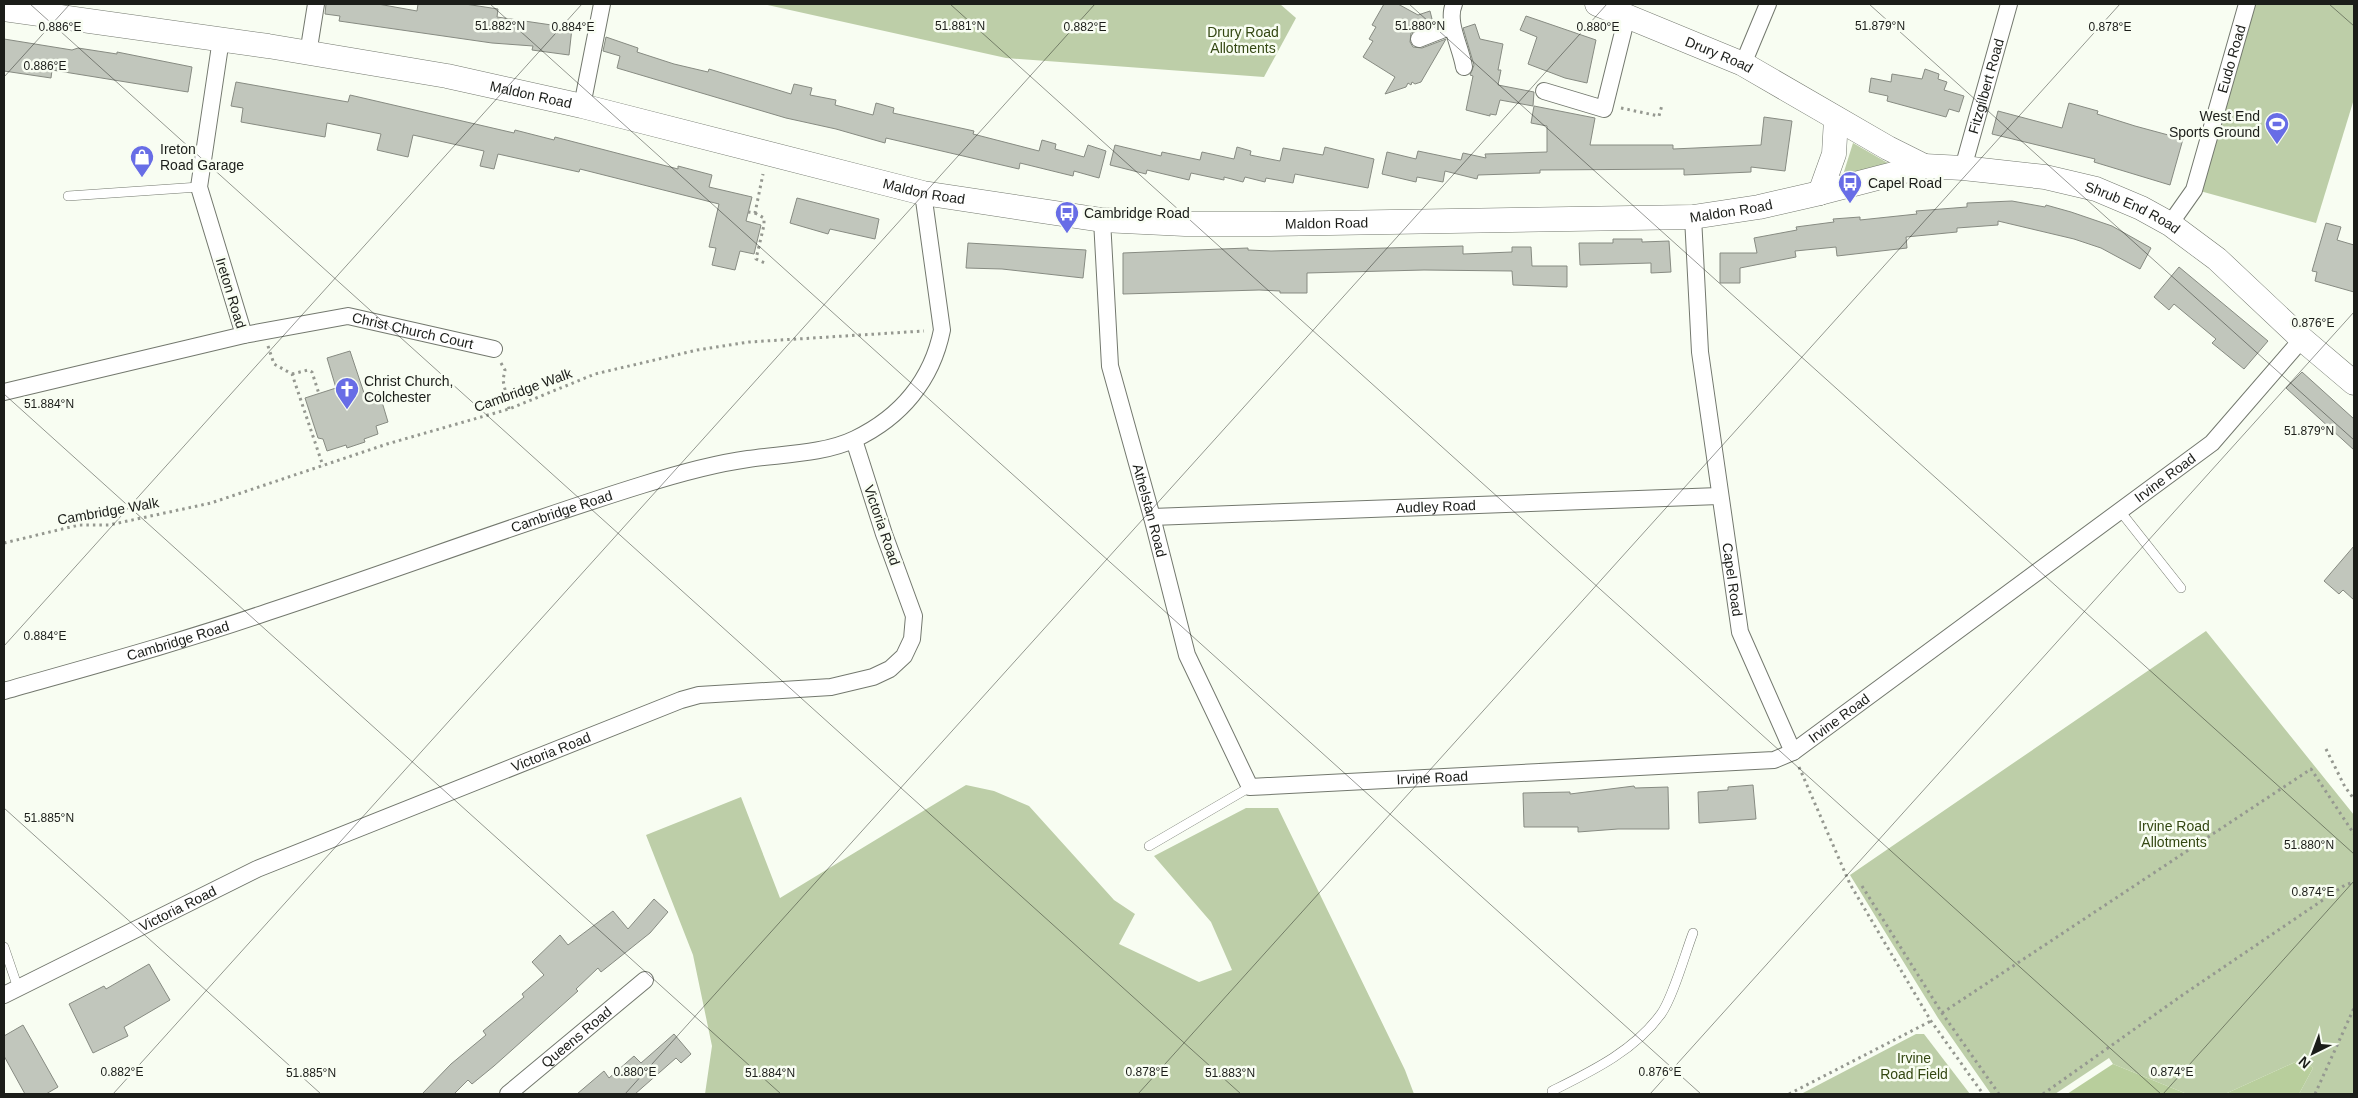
<svg xmlns="http://www.w3.org/2000/svg" width="2358" height="1098" font-family="Arial,sans-serif">
<style>
.green{fill:#bdcea8}
.forest{fill:#b8ce9c}
.building{fill:#c1c6bc;stroke:#878b82}
.lines{fill:none;stroke-linecap:round;stroke-linejoin:round}
.service-casing{stroke:#73786e;stroke-width:10}
.minor-casing{stroke:#73786e;stroke-width:18}
.secondary-casing{stroke:#73786e;stroke-width:25}
.path{stroke:#959890;stroke-width:3;stroke-dasharray:2.5 4;stroke-linecap:butt}
.service{stroke:#fff;stroke-width:9}
.minor{stroke:#fff;stroke-width:16}
.secondary{stroke:#fff;stroke-width:24}
.ticks{fill:none;stroke:#1b1d19;stroke-width:1;stroke-opacity:0.45}
.labels{text-anchor:middle;dominant-baseline:central;stroke-width:5;stroke-linejoin:round;paint-order:stroke}
.park-label{font-size:14px;fill:#334712;stroke:#f8fdf2}
.street-label{font-size:14px;fill:#1b1d19;stroke:#f8fdf2}
.poi-label{font-size:14px;fill:#1b1d19;stroke:#f8fdf2;text-anchor:start}
.ticks-label{font-size:12px;text-anchor:middle;fill:#1b1d19;stroke:#f8fdf2;stroke-width:5;stroke-linejoin:round;paint-order:stroke}
</style>
<rect width="100%" height="100%" fill="#f8fdf2"/>
<g class="green">
<polygon points="763,4 1280,4 1296,18 1264,77 1006,58"/>
<polygon points="2255,4 2354,4 2354,99 2316,223 2200,191"/>
<polygon points="1853,143 1893,166 1843,175"/>
<polygon points="2206,631 2354,815 2354,1094 2299,1094 2313,1068 2302,1059 2225,1094 2187,1094 2113,1064 2109,1058 2055,1094 1991,1094 1938,1018 1850,875"/>
<polygon points="966,785 994,791 1029,806 1114,900 1135,914 1119,944 1199,982 1232,970 1211,922 1154,856 1246,808 1278,808 1405,1070 1414,1094 705,1094 712,1046 693,955 646,835 741,797 780,898"/>
<polygon points="1916,1034 1924,1034 1970,1094 1801,1094"/>
</g>
<g class="forest">
<polygon points="2302,1059 2313,1068 2299,1094 2225,1094"/>
<polygon points="2113,1064 2187,1094 2067,1094"/>
</g>
<g class="building">
<polygon points="326,4 378,4 417,11 418,4 465,4 498,9 497,17 572,28 569,55 532,50 533,46 492,43 339,21 340,16 325,14"/>
<polygon points="1384,4 1398,4 1418,15 1430,11 1433,23 1411,33 1410,42 1413,47 1422,48 1446,39 1421,82 1415,84 1412,82 1411,85 1408,83 1406,87 1385,94 1395,77 1363,57 1373,41 1369,39 1376,27 1372,25"/>
<polygon points="1526,16 1596,40 1587,83 1565,78 1528,64 1537,37 1520,30"/>
<polygon points="1475,24 1480,39 1503,44 1498,70 1501,70 1498,85 1534,92 1533,106 1500,100 1496,115 1490,114 1490,116 1466,110 1473,76 1470,75 1474,65 1463,28"/>
<polygon points="606,37 638,48 637,52 674,64 708,72 709,69 791,94 794,84 812,88 810,95 836,100 835,105 873,115 876,103 894,108 893,113 974,131 973,134 1039,151 1042,140 1056,144 1055,149 1084,157 1088,145 1106,151 1099,178 1074,171 1073,176 1020,163 1019,169 886,138 885,143 836,129 786,118 617,68 620,56 603,51"/>
<polygon points="4,39 72,50 78,48 117,54 117,52 192,67 188,92 52,70 51,78 4,71"/>
<polygon points="1925,69 1939,74 1938,79 1947,82 1944,90 1964,96 1959,112 1949,109 1946,117 1887,101 1888,96 1869,92 1871,78 1891,82 1892,74 1922,79"/>
<polygon points="236,82 348,102 350,95 514,133 515,130 554,140 555,137 678,169 678,166 712,175 709,187 752,197 746,221 761,225 754,254 740,251 735,270 712,265 716,248 709,247 719,204 580,169 579,172 498,154 494,169 480,166 484,151 413,135 408,157 377,150 381,134 327,123 325,137 241,122 243,108 231,106"/>
<polygon points="2069,103 2098,111 2097,114 2135,126 2183,139 2170,185 2094,162 2095,159 1992,134 1998,111 2062,128"/>
<polygon points="1534,106 1595,118 1590,145 1673,145 1673,149 1761,145 1764,117 1792,121 1785,171 1751,167 1751,172 1684,175 1684,169 1540,170 1540,173 1478,175 1477,179 1445,171 1443,182 1417,177 1416,182 1382,174 1387,152 1416,159 1418,151 1461,160 1463,153 1486,158 1485,154 1547,152 1547,126 1531,123"/>
<polygon points="1115,145 1161,156 1162,152 1200,160 1202,152 1234,159 1237,147 1251,151 1250,155 1280,161 1283,148 1323,155 1325,147 1374,159 1368,188 1295,174 1293,183 1266,178 1265,182 1245,177 1243,182 1224,177 1224,180 1191,173 1189,180 1147,170 1146,174 1110,165"/>
<polygon points="797,198 879,219 875,239 830,229 828,234 790,223"/>
<polygon points="2012,201 2045,207 2046,205 2071,212 2112,226 2151,248 2140,269 2101,248 2074,239 1998,221 1998,225 1957,228 1957,232 1906,237 1907,248 1837,256 1836,247 1795,251 1796,257 1740,268 1740,283 1720,283 1720,253 1757,253 1754,238 1797,230 1796,227 1834,222 1833,219 1860,217 1860,220 1917,214 1916,211 1967,207 1967,203"/>
<polygon points="2326,223 2341,227 2337,240 2354,245 2354,292 2315,281 2317,272 2312,271"/>
<polygon points="1613,239 1642,239 1642,242 1669,241 1671,272 1651,273 1651,263 1580,265 1579,243 1613,243"/>
<polygon points="968,243 1086,250 1083,278 1002,269 966,268"/>
<polygon points="1463,246 1463,254 1512,252 1512,247 1531,247 1532,266 1567,266 1567,287 1513,285 1512,271 1424,270 1307,273 1307,293 1280,293 1280,291 1259,290 1123,294 1123,253 1221,249 1248,248 1248,250 1271,251"/>
<polygon points="2179,267 2268,341 2244,369 2212,343 2216,339 2174,304 2169,310 2154,297"/>
<polygon points="350,351 365,396 379,392 388,422 376,426 378,434 364,439 365,442 347,448 346,445 327,451 323,439 318,438 305,398 336,388 327,358"/>
<polygon points="2302,372 2354,419 2354,450 2286,388"/>
<polygon points="2354,546 2354,600 2343,590 2339,594 2324,581"/>
<polygon points="1753,785 1756,819 1699,823 1698,792 1728,790 1728,787"/>
<polygon points="1634,786 1635,788 1668,787 1669,829 1618,829 1578,832 1578,827 1524,827 1523,793 1570,792 1570,794"/>
<polygon points="654,899 668,912 650,933 601,972 598,968 576,989 578,991 494,1066 472,1084 468,1080 454,1094 422,1094 451,1064 486,1035 483,1031 524,997 522,994 544,975 532,962 560,935 568,945 613,911 628,929"/>
<polygon points="149,964 170,1000 124,1027 128,1036 93,1053 69,1004 104,986 106,989"/>
<polygon points="23,1025 58,1087 46,1094 25,1094 4,1056 4,1036"/>
<polygon points="674,1034 691,1054 681,1063 676,1058 635,1094 577,1094 604,1071 609,1078 634,1056 641,1063"/>
</g>
<g class="lines">
<g class="service-casing">
<g id="service">
<polyline points="68,196 199,187"/>
<polyline points="2120,511 2181,588"/>
<polyline points="1149,846 1250,787"/>
<polyline points="4,947 18,988"/>
<path d="M1552,1091C1592,1071 1634,1051 1661,1014C1673,997 1685,954 1693,933"/>
</g>
</g>
<g class="minor-casing">
<g id="minor">
<path d="M1454,4C1446,22 1461,47 1464,67"/>
<polyline points="1419,39 1452,26"/>
<polyline points="308,54 316,4"/>
<polyline points="1743,64 1768,4"/>
<polyline points="1544,91 1604,109 1627,16"/>
<polyline points="582,106 602,4"/>
<path id="s1" d="M1963,168L2009,4"/>
<path id="s2" d="M1693,217L1700,352L1740,632L1793,752"/>
<path id="s3" d="M1102,220L1110,366L1152,517L1187,655L1250,787L1774,760L1793,752L2212,443L2302,339"/>
<path id="s4" d="M2170,224L2194,190L2247,4"/>
<path id="s5" d="M244,335L348,316L494,349"/>
<polyline points="4,392 244,335 199,187 221,39"/>
<path id="s6" d="M1152,517L1719,496"/>
<path id="s7" d="M4,691C92,666 181,642 268,612C393,571 516,524 642,485C677,474 712,464 748,459C782,454 824,454 855,439C901,417 932,380 942,330L923,193"/>
<path id="s8" d="M4,995L257,869L681,700L699,695L831,687L873,677L890,669L904,656L912,639L914,616L884,534L854,440"/>
<path id="s9" d="M508,1094L645,980"/>
</g>
</g>
<g class="secondary-casing">
<g id="secondary">
<path id="s10" d="M1597,4L1743,64L1888,148L1924,166"/>
<path id="s11" d="M4,9L268,46L447,76L582,106L923,193L1102,220L1185,224H1267L1693,217L1759,207L1820,193L1924,166L1963,168L2045,177L2096,189L2141,208L2170,224L2217,259L2302,339L2354,383"/>
<polyline points="1820,193 1834,154 1836,119"/>
</g>
</g>
<g class="path">
<polyline points="1621,108 1659,116 1662,105"/>
<polyline points="748,212 755,213 763,174"/>
<polyline points="755,213 764,218 764,225 756,259 765,263"/>
<polyline points="268,346 274,364 292,374 323,466"/>
<polyline points="501,363 505,370 503,380 509,409"/>
<polyline points="292,374 308,370 312,372 319,394"/>
<polyline points="4,543 79,525 109,525 211,503 387,444 509,409 595,374 697,350 749,342 924,331"/>
<polyline points="2326,749 2345,787 2354,799"/>
<polyline points="1799,767 1850,884 1931,1021 1983,1094"/>
<polyline points="1862,886 1942,1013 1999,1094"/>
<polyline points="1942,1013 2311,769 2354,834"/>
<polyline points="1789,1094 1931,1021"/>
<polyline points="2043,1094 2184,994 2345,885 2354,882"/>
<polyline points="2315,1094 2354,1008"/>
</g>
<use href="#service" class="service"/>
<use href="#minor" class="minor"/>
<use href="#secondary" class="secondary"/>
</g>
<path class="ticks" d="M30,4L1241,1094M490,4L1701,1094M950,4L2161,1094M1409,4L2354,854M1869,4L2354,440M2329,4L2354,26M4,77L70,4M4,394L781,1094M4,646L582,4M4,808L321,1094M113,1094L1095,4M625,1094L1607,4M1138,1094L2120,4M1650,1094L2354,312M2163,1094L2354,881"/>
<defs>
<g id="stadium-pin" transform="scale(1.25)"><path d="M0 17L-7.5 6A9.5 9.5 0 1 1 7.5 6Z" fill="#686de6" stroke="#f8fdf2"/><path d="M0-5a6.5 5 0 1 0 0 10a6.5 5 0 1 0 0-10ZM-3.5-1.8h7v3.6h-7Z" fill="#fff"/></g>
<g id="shop-pin" transform="scale(1.25)"><path d="M0 17L-7.5 6A9.5 9.5 0 1 1 7.5 6Z" fill="#686de6" stroke="#f8fdf2"/><path d="M-5-2.5h2.3a2.7 3.5 0 0 1 5.4 0H5L5.5 6h-11ZM-1.5-2.5h3a1.5 2.3 0 0 0-3 0Z" fill="#fff"/></g>
<g id="bus-pin" transform="scale(1.25)"><path d="M0 17L-7.5 6A9.5 9.5 0 1 1 7.5 6Z" fill="#686de6" stroke="#f8fdf2"/><path d="M-5-6H5V4H4V6H2V4H-2V6H-4V4H-5ZM-3.5-4V0h7V-4ZM-3.5 1.2v1.5H-2V1.2ZM2 1.2v1.5H3.5V1.2Z" fill="#fff"/></g>
<g id="church-pin" transform="scale(1.25)"><path d="M0 17L-7.5 6A9.5 9.5 0 1 1 7.5 6Z" fill="#686de6" stroke="#f8fdf2"/><path d="M-1.2-6h2.4v3.5h3.3v2.4h-3.3V6h-2.4V-.1h-3.3v-2.4h3.3Z" fill="#fff"/></g>
</defs>
<g fill-rule="evenodd">
<use href="#stadium-pin" x="2277" y="124"/>
<use href="#shop-pin" x="142" y="157"/>
<use href="#bus-pin" x="1850" y="183"/>
<use href="#bus-pin" x="1067" y="213"/>
<use href="#church-pin" x="347" y="389"/>
</g>
<g class="labels">
<g class="park-label">
<text x="1243" y="32">Drury Road<tspan x="1243" dy="16">Allotments</tspan></text>
<text x="2174" y="826">Irvine Road<tspan x="2174" dy="16">Allotments</tspan></text>
<text x="1914" y="1058">Irvine<tspan x="1914" dy="16">Road Field</tspan></text>
</g>
<g class="street-label">
<text stroke="none"><textPath href="#s10" startOffset="132">Drury Road</textPath></text>
<text stroke="none"><textPath href="#s4" startOffset="178">Eudo Road</textPath></text>
<text stroke="none"><textPath href="#s1" startOffset="85">Fitzgilbert Road</textPath></text>
<text stroke="none"><textPath href="#s11" startOffset="534">Maldon Road</textPath></text>
<text stroke="none"><textPath href="#s11" startOffset="939">Maldon Road</textPath></text>
<text stroke="none"><textPath href="#s11" startOffset="1749">Maldon Road</textPath></text>
<text stroke="none"><textPath href="#s11" startOffset="2162">Shrub End Road</textPath></text>
<text stroke="none"><textPath href="#s11" startOffset="1344">Maldon Road</textPath></text>
<text transform="translate(231 293) rotate(73)">Ireton Road</text>
<text stroke="none"><textPath href="#s5" startOffset="172">Christ Church Court</textPath></text>
<text transform="translate(523 390) rotate(-20)">Cambridge Walk</text>
<text stroke="none"><textPath href="#s3" startOffset="1599">Irvine Road</textPath></text>
<text stroke="none"><textPath href="#s6" startOffset="284">Audley Road</textPath></text>
<text stroke="none"><textPath href="#s3" startOffset="296">Athelstan Road</textPath></text>
<text transform="translate(108 511) rotate(-10)">Cambridge Walk</text>
<text stroke="none"><textPath href="#s7" startOffset="586">Cambridge Road</textPath></text>
<text transform="translate(882 525) rotate(71)">Victoria Road</text>
<text stroke="none"><textPath href="#s2" startOffset="365">Capel Road</textPath></text>
<text stroke="none"><textPath href="#s7" startOffset="181">Cambridge Road</textPath></text>
<text stroke="none"><textPath href="#s3" startOffset="1194">Irvine Road</textPath></text>
<text stroke="none"><textPath href="#s8" startOffset="599">Victoria Road</textPath></text>
<text stroke="none"><textPath href="#s3" startOffset="774">Irvine Road</textPath></text>
<text stroke="none"><textPath href="#s8" startOffset="194">Victoria Road</textPath></text>
<text stroke="none"><textPath href="#s9" startOffset="89">Queens Road</textPath></text>
</g>
<g class="poi-label">
<text x="2260" y="116" text-anchor="end">West End<tspan x="2260" dy="16">Sports Ground</tspan></text>
<text x="160" y="149">Ireton<tspan x="160" dy="16">Road Garage</tspan></text>
<text x="1868" y="183">Capel Road</text>
<text x="1084" y="213">Cambridge Road</text>
<text x="364" y="381">Christ Church,<tspan x="364" dy="16">Colchester</tspan></text>
</g>
</g>
<g class="ticks-label">
<text x="1420" y="30">51.880°N</text>
<text x="500" y="30">51.882°N</text>
<text x="960" y="30">51.881°N</text>
<text x="1880" y="30">51.879°N</text>
<text x="60" y="31">0.886°E</text>
<text x="573" y="31">0.884°E</text>
<text x="1085" y="31">0.882°E</text>
<text x="1598" y="31">0.880°E</text>
<text x="2110" y="31">0.878°E</text>
<text x="45" y="70">0.886°E</text>
<text x="2313" y="327">0.876°E</text>
<text x="49" y="408">51.884°N</text>
<text x="2309" y="435">51.879°N</text>
<text x="45" y="640">0.884°E</text>
<text x="49" y="822">51.885°N</text>
<text x="2309" y="849">51.880°N</text>
<text x="2313" y="896">0.874°E</text>
<text x="122" y="1076">0.882°E</text>
<text x="635" y="1076">0.880°E</text>
<text x="1147" y="1076">0.878°E</text>
<text x="1660" y="1076">0.876°E</text>
<text x="2172" y="1076">0.874°E</text>
<text x="311" y="1077">51.885°N</text>
<text x="770" y="1077">51.884°N</text>
<text x="1230" y="1077">51.883°N</text>
</g>
<rect width="2358" height="1098" fill="none" stroke="#1b1d19" stroke-width="10"/>
<g transform="translate(2313 1053) rotate(222)" stroke="#f8fdf2" stroke-width="4" paint-order="stroke">
<path d="M0-4L9 19L0 12L-9 19Z" fill="#1b1d19"/>
<text y="-8" font-size="14" font-weight="bold" text-anchor="middle" fill="#1b1d19">N</text>
</g>
</svg>
